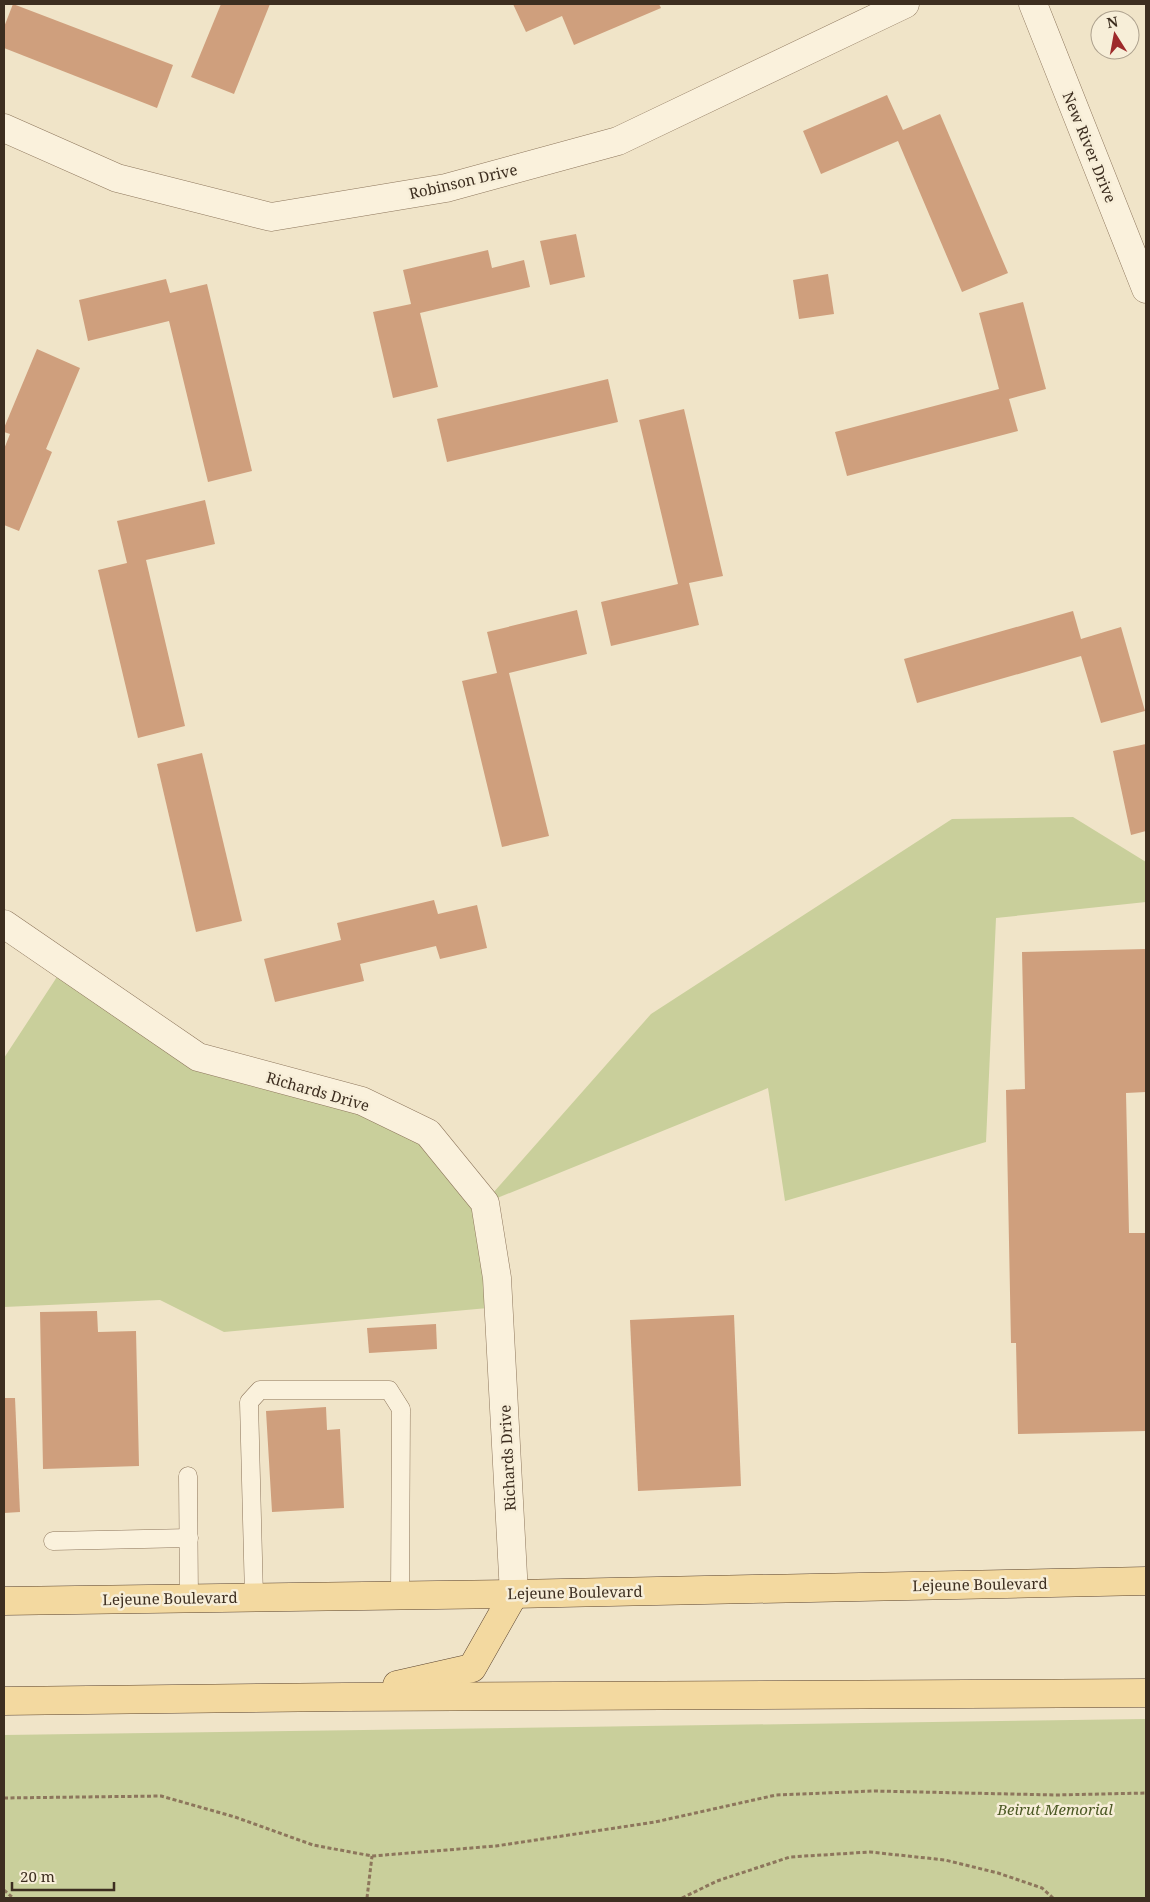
<svg xmlns="http://www.w3.org/2000/svg" width="1150" height="1902" font-family="'Noto Serif',serif">
<style>
.green{fill:#c9cf9b}
.building{fill:#cf9f7d}
.lines{fill:none;stroke-linecap:round;stroke-linejoin:round}
.service-casing{stroke:#8d765c;stroke-width:19}
.minor-casing{stroke:#8d765c;stroke-width:29}
.tertiary-casing{stroke:#8d765c;stroke-width:29}
.primary-casing{stroke:#5b4430;stroke-width:29}
.path{stroke:#8d765c;stroke-width:3;stroke-dasharray:4 2.5;stroke-linecap:butt}
.service{stroke:#faf1dc;stroke-width:18}
.minor{stroke:#faf1dc;stroke-width:28}
.tertiary{stroke:#faf1dc;stroke-width:28}
.primary{stroke:#f3d9a0;stroke-width:28}
.labels{text-anchor:middle;dominant-baseline:central;stroke-width:5;stroke-linejoin:round;paint-order:stroke}
.street-label{font-size:15px;fill:#3d2e20;stroke:#f7eed8}
.park-label{font-size:15px;font-style:italic;fill:#4d5a26;stroke:#f7eed8}
</style>
<rect width="100%" height="100%" fill="#f0e4c8"/>
<g class="green">
<polygon points="1073,817 1146,862 1146,902 996,918 986,1142 785,1201 768,1088 485,1203 499,1307 224,1332 160,1300 4,1307 4,1058 70,957 198,1057 428,1133 485,1202 651,1014 952,819"/>
<polygon points="1146,1719 1146,1898 4,1898 4,1735"/>
</g>
<g class="building">
<polygon points="13,4 173,65 157,108 4,48 4,27"/>
<polygon points="221,4 270,4 234,94 191,77"/>
<polygon points="513,4 659,4 661,8 574,45 562,16 526,32"/>
<polygon points="887,95 903,130 940,114 1008,273 962,292 898,141 821,174 803,131"/>
<polygon points="576,234 585,277 550,285 540,241"/>
<polygon points="488,250 492,268 524,260 530,287 420,313 438,387 393,398 373,312 411,304 403,270"/>
<polygon points="828,274 834,314 799,319 793,280"/>
<polygon points="166,279 170,293 207,284 252,471 208,482 169,321 88,341 79,300"/>
<polygon points="1023,302 1046,389 1009,399 1018,431 847,476 835,432 999,389 979,313"/>
<polygon points="37,349 80,368 46,449 52,452 19,531 4,525 4,449 10,434 4,432 4,428"/>
<polygon points="608,379 618,422 447,462 437,419"/>
<polygon points="684,409 723,576 689,583 699,625 611,646 601,602 678,584 639,420"/>
<polygon points="205,500 215,544 146,560 185,726 138,738 98,570 127,563 117,521"/>
<polygon points="577,610 587,654 509,673 549,836 502,847 462,681 497,673 487,632"/>
<polygon points="1073,611 1081,639 1121,627 1145,711 1101,723 1081,656 917,703 904,659"/>
<polygon points="1146,744 1146,831 1131,835 1113,751"/>
<polygon points="202,753 242,921 196,932 157,764"/>
<polygon points="434,900 438,914 477,905 487,948 440,959 436,946 360,964 364,981 275,1002 264,959 341,940 337,923"/>
<polygon points="1146,949 1146,1092 1126,1093 1129,1233 1146,1233 1146,1431 1018,1434 1016,1343 1011,1343 1006,1090 1025,1089 1022,952"/>
<polygon points="97,1311 98,1332 136,1331 139,1466 43,1469 40,1312"/>
<polygon points="734,1315 741,1486 638,1491 630,1320"/>
<polygon points="436,1324 437,1349 369,1353 367,1328"/>
<polygon points="4,1398 15,1398 20,1512 4,1513"/>
<polygon points="326,1407 327,1430 340,1429 344,1508 272,1512 266,1411"/>
</g>
<g class="lines">
<g class="service-casing">
<g id="service">
<polyline points="188,1476 189,1598"/>
<polyline points="53,1541 189,1538"/>
<polyline points="254,1597 249,1402 260,1390 389,1390 401,1409 400,1596"/>
</g>
</g>
<g class="minor-casing">
<g id="minor">
<polyline points="4,128 117,178 271,217 446,188 618,141 905,4"/>
<polyline points="4,924 198,1057 362,1101 428,1133 485,1203 497,1278 514,1594"/>
</g>
</g>
<g class="tertiary-casing">
<polyline id="tertiary" points="1033,4 1146,289"/>
</g>
<g class="primary-casing">
<g id="primary">
<polyline points="4,1601 514,1594 1146,1581"/>
<polyline points="397,1685 472,1668 514,1594"/>
<polyline points="4,1701 344,1697 1146,1693"/>
</g>
</g>
<g class="path">
<polyline points="4,1798 161,1796 235,1817 313,1845 372,1856 496,1846 655,1822 776,1795 874,1791 1056,1795 1146,1793"/>
<polyline points="4,1890 13,1898"/>
<polyline points="367,1898 372,1856"/>
<polyline points="682,1898 717,1881 790,1857 870,1852 945,1860 998,1873 1042,1888 1053,1898"/>
</g>
<use href="#service" class="service"/>
<use href="#minor" class="minor"/>
<use href="#tertiary" class="tertiary"/>
<use href="#primary" class="primary"/>
</g>
<g class="labels">
<g class="street-label">
<text transform="translate(1090 147) rotate(68)">New River Drive</text>
<text transform="translate(463 181) rotate(-13)">Robinson Drive</text>
<text transform="translate(318 1091) rotate(16)">Richards Drive</text>
<text transform="translate(507 1458) rotate(-93)">Richards Drive</text>
<text transform="translate(980 1584) rotate(-1)">Lejeune Boulevard</text>
<text transform="translate(575 1592) rotate(-1)">Lejeune Boulevard</text>
<text transform="translate(170 1598) rotate(-1)">Lejeune Boulevard</text>
</g>
<g class="park-label">
<text x="1055" y="1809">Beirut Memorial</text>
</g>
</g>
<rect width="1150" height="1902" fill="none" stroke="#3d2e20" stroke-width="10"/>
<g transform="translate(1115 35) rotate(349)"><circle r="24" fill="#f7eed8" stroke="#ada18e"/>
<path d="M0-4L9 19L0 12L-9 19Z" fill="#9e2a2b"/>
<text y="-8" font-size="14" font-weight="bold" text-anchor="middle" fill="#3d2e20">N</text>
</g>
<path d="M12 1882v8h102v-8" fill="none" stroke="#3d2e20" stroke-width="2.5"/>
<text x="20" y="1882" font-size="15" fill="#3d2e20" stroke="#f7eed8" stroke-width="4" paint-order="stroke">20 m</text>
</svg>
